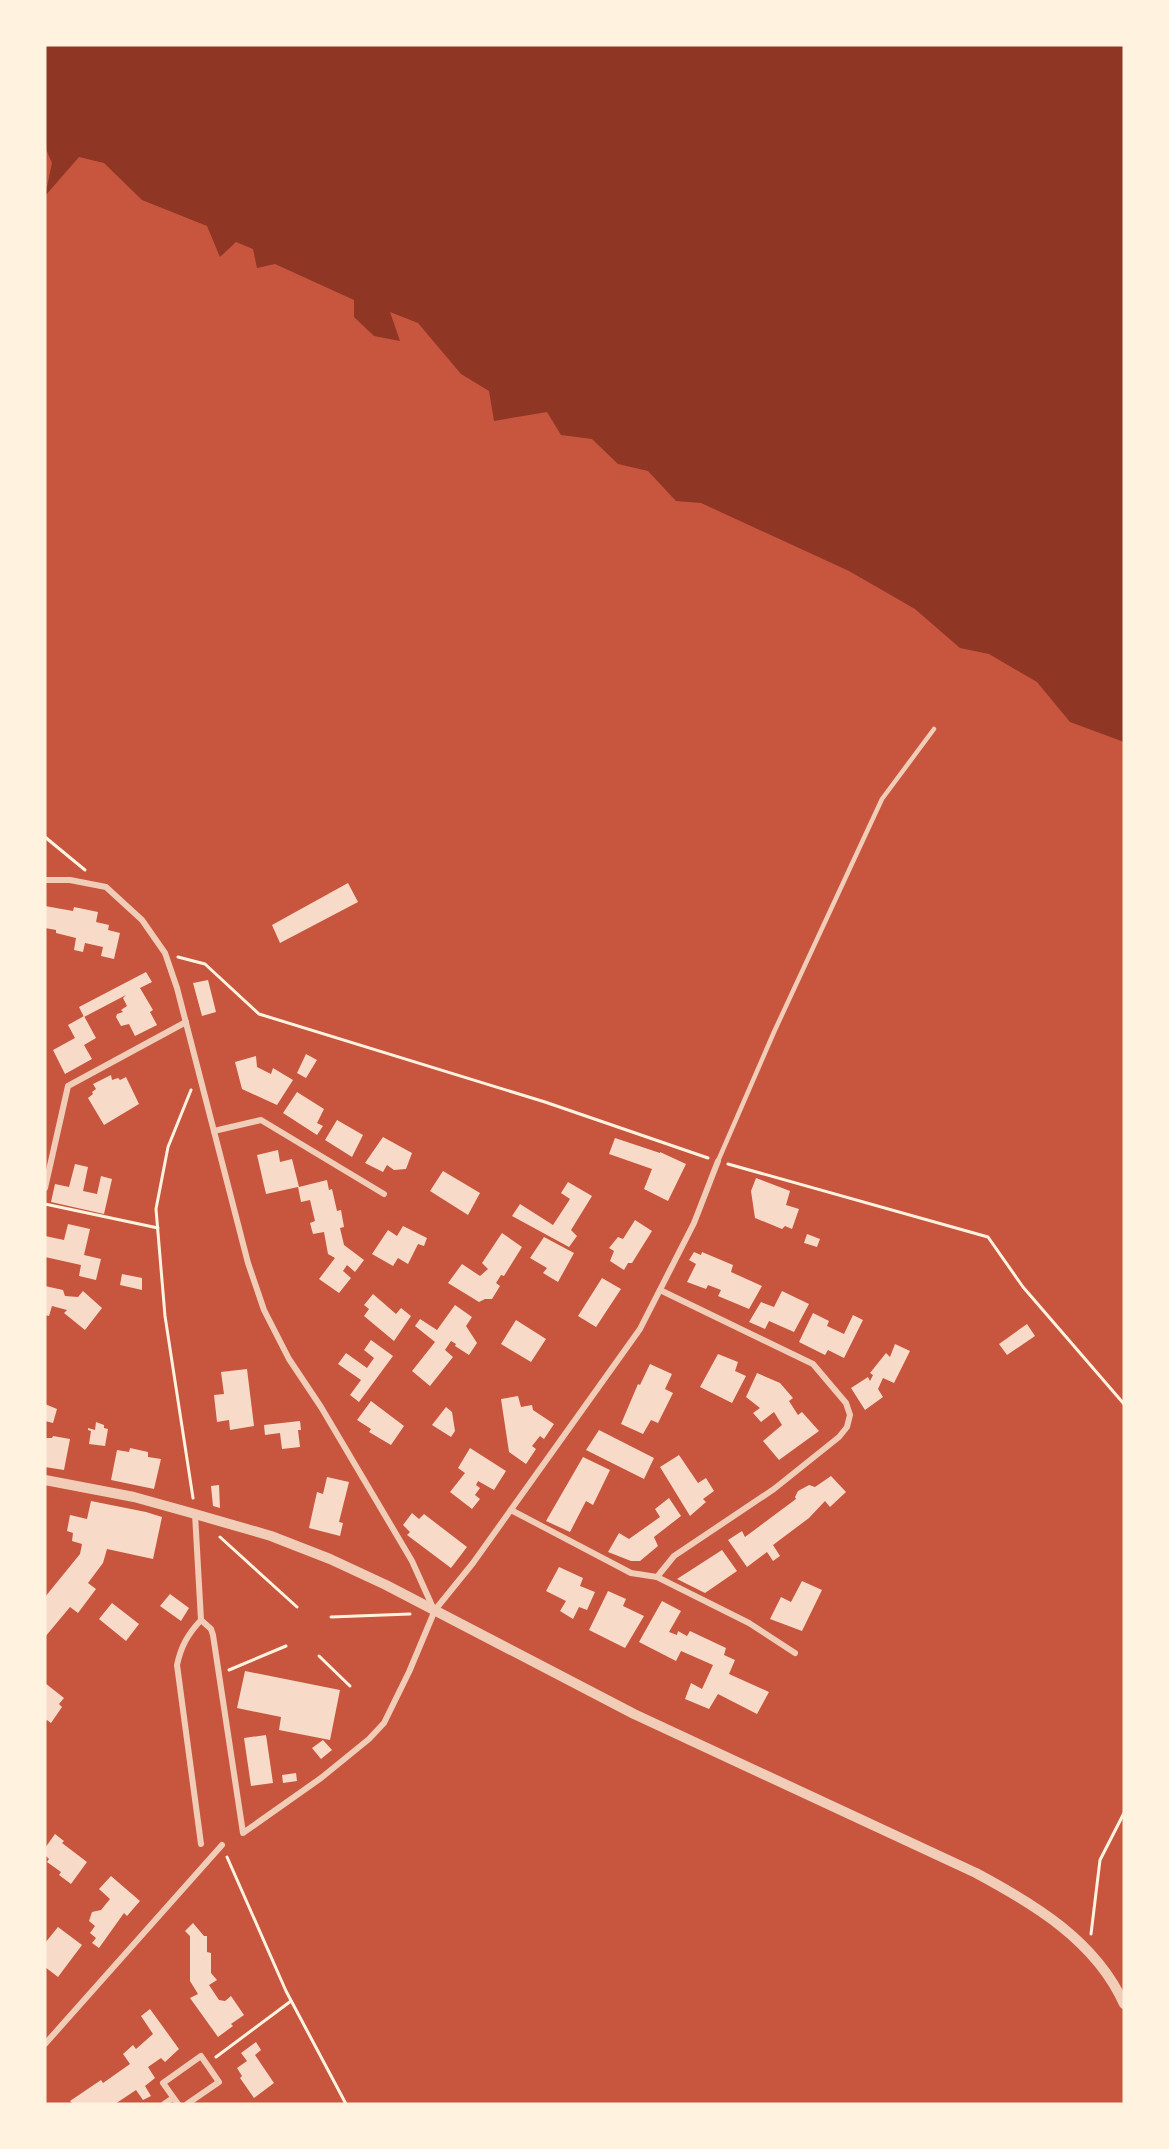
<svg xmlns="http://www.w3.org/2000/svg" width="1169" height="2149" font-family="Lora,serif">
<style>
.water{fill:#8f3625}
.building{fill:#f7dbc8}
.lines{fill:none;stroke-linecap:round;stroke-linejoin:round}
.path{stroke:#fff3e0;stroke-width:3}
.service{stroke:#f1ccb7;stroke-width:4.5}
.minor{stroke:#f1ccb7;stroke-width:6}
.tertiary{stroke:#f1ccb7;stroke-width:10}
</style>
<rect width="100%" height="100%" fill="#c8553d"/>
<polygon class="water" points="45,45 1124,45 1124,742 1070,722 1037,682 989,654 960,648 915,609 849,571 701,503 676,501 648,471 618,464 592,439 561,435 547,412 494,421 489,391 461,374 418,323 390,312 400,341 374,336 354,317 354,300 275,264 257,268 253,249 236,242 220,257 207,226 142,200 104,163 79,157 45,196 52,163 45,147"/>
<g class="building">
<polygon points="348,883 358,902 280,943 272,925"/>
<polygon points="45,906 73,911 74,907 98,912 96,922 109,925 108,930 120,933 114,959 101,956 103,947 85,943 83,952 74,950 76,938 56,933 56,930 45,928"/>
<polygon points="146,972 152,982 140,988 153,1010 150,1012 157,1025 135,1036 129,1024 121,1026 116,1017 117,1014 123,1012 121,1010 127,1006 123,998 126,995 84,1017 79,1007"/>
<polygon points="208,980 216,1012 202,1016 193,983"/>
<polygon points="84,1016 96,1038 84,1045 92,1059 65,1074 53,1050 75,1038 68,1025"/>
<polygon points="306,1054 317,1060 306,1078 297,1073"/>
<polygon points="256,1056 257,1067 271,1074 273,1068 293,1080 277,1105 242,1089 235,1062"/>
<polygon points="111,1075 112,1080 118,1078 120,1080 126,1077 139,1104 104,1125 88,1098 93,1094 92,1092 96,1089 93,1084"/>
<polygon points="297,1092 324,1109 317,1123 323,1126 317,1135 283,1113"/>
<polygon points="337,1120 363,1135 352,1157 325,1140"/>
<polygon points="383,1137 412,1153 406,1169 394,1170 387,1165 383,1172 365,1163"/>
<polygon points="615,1138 660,1153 660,1152 686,1164 668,1201 644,1189 652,1169 609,1154"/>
<polygon points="278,1150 280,1162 292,1159 299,1187 327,1180 329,1190 332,1189 337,1211 341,1210 344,1227 340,1228 344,1245 364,1260 355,1272 347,1265 343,1271 351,1278 339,1293 319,1279 335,1258 328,1254 324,1232 313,1234 310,1223 315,1221 310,1200 301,1202 298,1187 266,1194 257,1155"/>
<polygon points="75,1164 88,1167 83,1191 97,1194 101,1176 112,1179 104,1214 51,1202 55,1184 69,1187"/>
<polygon points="443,1171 480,1193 468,1215 430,1191"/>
<polygon points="756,1178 790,1191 786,1205 799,1209 792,1229 785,1226 782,1229 755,1218 751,1191"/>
<polygon points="568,1182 592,1196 571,1230 577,1236 569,1247 512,1216 520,1204 553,1225 570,1199 561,1193"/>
<polygon points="635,1220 652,1231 632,1263 628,1263 624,1270 610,1261 614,1251 609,1248 618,1237 623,1239"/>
<polygon points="68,1224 90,1229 84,1255 101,1259 96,1280 79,1276 81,1265 45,1257 45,1236 64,1240"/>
<polygon points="403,1226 427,1238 424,1246 418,1244 408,1264 398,1258 393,1266 372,1254 388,1230 397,1236"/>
<polygon points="502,1233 522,1247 504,1276 501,1275 496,1283 500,1286 492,1299 485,1299 479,1302 448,1283 462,1264 480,1276 488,1269 482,1263"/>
<polygon points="807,1234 820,1239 817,1247 804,1243"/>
<polygon points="544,1237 574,1253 558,1282 543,1273 547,1268 530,1258"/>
<polygon points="694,1252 701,1255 702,1252 733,1265 731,1272 762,1286 749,1309 718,1296 721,1290 708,1285 706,1289 687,1282 696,1264 689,1260"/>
<polygon points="122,1274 142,1278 142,1290 120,1285"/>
<polygon points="602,1278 621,1289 596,1327 578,1316"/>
<polygon points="45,1286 63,1290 65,1296 78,1297 83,1291 102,1308 85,1330 64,1313 67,1310 52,1306 49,1316 45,1315"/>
<polygon points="782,1291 809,1304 794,1332 769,1321 765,1329 749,1322 761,1302 774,1307"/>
<polygon points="373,1294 396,1314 401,1308 411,1316 394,1341 364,1316 369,1309 364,1305"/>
<polygon points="455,1305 472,1317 466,1326 477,1343 469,1355 455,1346 456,1344 451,1341 445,1350 453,1357 430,1386 412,1371 435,1342 415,1326 420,1319 437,1330"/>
<polygon points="813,1313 829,1321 827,1326 844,1334 853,1315 863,1320 844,1358 828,1350 825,1355 799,1342"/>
<polygon points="516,1320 546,1339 531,1362 501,1344"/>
<polygon points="1027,1324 1035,1336 1007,1355 999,1344"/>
<polygon points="371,1340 393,1356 359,1402 350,1395 361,1380 338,1364 346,1353 367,1368 374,1358 364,1350"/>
<polygon points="895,1344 910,1351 894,1383 883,1378 878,1389 883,1397 865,1410 851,1388 868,1377 870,1381 873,1375 870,1373 886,1353 890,1357"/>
<polygon points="718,1354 738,1362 735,1371 746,1376 732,1403 700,1387"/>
<polygon points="650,1364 672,1374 665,1389 673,1393 658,1423 651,1420 643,1434 621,1424 638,1384 640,1385"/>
<polygon points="247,1369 254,1426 230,1430 229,1420 217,1422 214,1395 224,1394 221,1372"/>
<polygon points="757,1373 780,1383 793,1398 789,1401 798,1415 802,1412 819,1431 779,1460 763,1441 782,1425 774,1412 761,1422 753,1413 760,1408 746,1397"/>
<polygon points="518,1396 521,1407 532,1405 533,1410 554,1424 544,1439 540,1436 532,1446 536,1449 526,1464 509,1452 501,1399"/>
<polygon points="371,1401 404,1426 391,1445 369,1432 371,1429 357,1420"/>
<polygon points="45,1404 57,1409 53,1423 45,1421"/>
<polygon points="446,1407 452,1412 455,1431 451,1437 432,1425"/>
<polygon points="300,1421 301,1430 298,1430 300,1447 282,1449 280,1433 265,1435 264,1425"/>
<polygon points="96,1422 104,1425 104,1428 108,1429 105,1446 89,1444 91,1431 88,1430 88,1428 95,1430"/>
<polygon points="599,1430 654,1458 644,1479 586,1450"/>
<polygon points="53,1436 70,1439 64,1470 45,1467 45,1438 52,1438"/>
<polygon points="130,1448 148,1452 148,1457 161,1459 154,1489 111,1480 117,1450 129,1452"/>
<polygon points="470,1448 506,1471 494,1490 478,1481 476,1485 480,1488 475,1495 480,1499 472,1509 450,1492 465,1473 458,1468"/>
<polygon points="679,1455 698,1483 706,1478 714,1491 703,1499 706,1502 690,1516 660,1467"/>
<polygon points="583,1457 610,1470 593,1505 586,1501 570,1532 546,1521"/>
<polygon points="831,1476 846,1492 830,1507 825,1501 809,1518 773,1545 780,1556 773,1561 767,1552 747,1567 728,1540 742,1531 745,1537 796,1499 795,1497 798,1491 809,1485 815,1487"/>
<polygon points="327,1477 349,1482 339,1522 343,1523 340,1536 309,1528 317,1492 323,1494"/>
<polygon points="219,1485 220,1508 213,1506 211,1486"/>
<polygon points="669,1498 681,1516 654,1537 658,1546 640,1561 631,1561 608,1552 619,1533 629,1539 660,1517 655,1509"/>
<polygon points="91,1501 146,1512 162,1517 153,1559 107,1549 103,1563 88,1583 96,1589 78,1613 70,1607 45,1637 45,1597 80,1554 82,1544 72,1541 73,1533 67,1531 70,1515 87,1519"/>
<polygon points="412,1513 419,1519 424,1514 467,1547 451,1568 407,1535 410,1532 403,1525"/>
<polygon points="722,1550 737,1571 705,1593 677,1579"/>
<polygon points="559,1567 583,1578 580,1586 595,1592 587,1610 579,1607 573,1619 560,1611 566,1601 546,1591"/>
<polygon points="802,1581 822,1590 802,1631 770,1619 781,1597 791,1602"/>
<polygon points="608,1591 626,1599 623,1606 644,1616 625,1648 589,1630"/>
<polygon points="170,1594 189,1608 181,1621 160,1606"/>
<polygon points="662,1601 681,1611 669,1632 677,1635 678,1631 687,1636 690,1631 726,1648 724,1655 735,1660 729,1674 769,1692 757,1714 718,1694 709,1709 685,1699 691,1683 702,1689 713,1665 681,1651 676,1661 639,1642"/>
<polygon points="112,1603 139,1624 126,1641 99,1619"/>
<polygon points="245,1671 340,1690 330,1740 279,1730 281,1717 237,1708"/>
<polygon points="45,1683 64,1698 59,1704 62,1707 51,1723 47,1720 45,1722"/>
<polygon points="266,1735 273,1783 251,1786 244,1738"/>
<polygon points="323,1740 332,1750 321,1759 312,1748"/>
<polygon points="296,1773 297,1781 283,1783 282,1775"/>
<polygon points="55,1834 64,1841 62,1843 87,1862 71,1884 59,1875 61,1872 47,1862 49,1859 45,1855 45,1848"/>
<polygon points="111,1876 140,1901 127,1916 124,1913 99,1948 92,1943 96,1938 90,1933 95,1926 89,1921 92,1912 101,1910 110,1899 99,1889"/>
<polygon points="193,1923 204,1936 207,1936 207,1952 211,1953 211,1973 217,1980 209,1985 219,2000 225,2001 231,1996 244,2015 231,2024 233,2026 218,2037 190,1998 198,1994 190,1981 190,1936 185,1931"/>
<polygon points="58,1927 82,1945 58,1977 45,1967 45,1943"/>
<polygon points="150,2009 179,2049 165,2062 161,2058 148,2067 155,2078 145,2086 151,2096 143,2100 136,2090 115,2104 73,2104 70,2101 101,2080 103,2083 130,2064 123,2054 133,2045 136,2049 153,2034 141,2016"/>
<polygon points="256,2042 261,2050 255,2055 274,2083 254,2098 240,2078 242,2076 237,2068 247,2061 241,2053"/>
</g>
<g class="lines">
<g class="path">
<polyline points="45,837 85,870"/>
<polyline points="178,957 205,964 259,1014 545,1102 708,1158"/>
<polyline points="191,1090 168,1147 156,1209 165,1316 193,1498"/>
<polyline points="728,1164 988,1237 1023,1287 1124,1404"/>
<polyline points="45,1204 158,1228"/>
<polyline points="220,1537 297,1607"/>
<polyline points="331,1617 410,1614"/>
<polyline points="319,1656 350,1686"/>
<polyline points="229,1670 286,1646"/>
<polyline points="227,1857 286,1991 346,2104"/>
<polyline points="1091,1934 1100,1860 1124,1813"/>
<polyline points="216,2057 291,2001"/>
</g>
<polyline class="service" points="718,1161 774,1032 882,799 934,729"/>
<g class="minor">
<polyline points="45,880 70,880 106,887 142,920 165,953 177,988 248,1263 264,1310 289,1359 321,1407 412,1561 434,1610"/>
<polyline points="214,1131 261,1120 384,1194"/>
<polyline points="45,1188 68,1086 186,1022"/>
<polyline points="511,1510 631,1573 657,1577 674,1556 774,1489 839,1437 847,1427 850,1415 846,1403 813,1364 660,1290"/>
<polyline points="195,1514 201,1620 211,1629 213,1635 243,1833 321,1778 369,1739 384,1723 409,1672 435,1610 473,1563 640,1329 694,1223 718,1161"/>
<polyline points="657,1577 749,1623 795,1653"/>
<path d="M201,1844L177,1665C181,1646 188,1634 201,1620"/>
<polyline points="45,2044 222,1845"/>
<polyline points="164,2104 173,2098"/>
<polyline points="178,2104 163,2083 201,2056 219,2082 187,2104"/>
</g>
<path class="tertiary" d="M45,1480L134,1497L195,1514L271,1536L330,1559L386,1585L634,1714L976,1873C1034,1904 1096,1941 1124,2004"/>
</g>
<rect width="1169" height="2149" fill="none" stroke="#fff3e0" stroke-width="93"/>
</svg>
